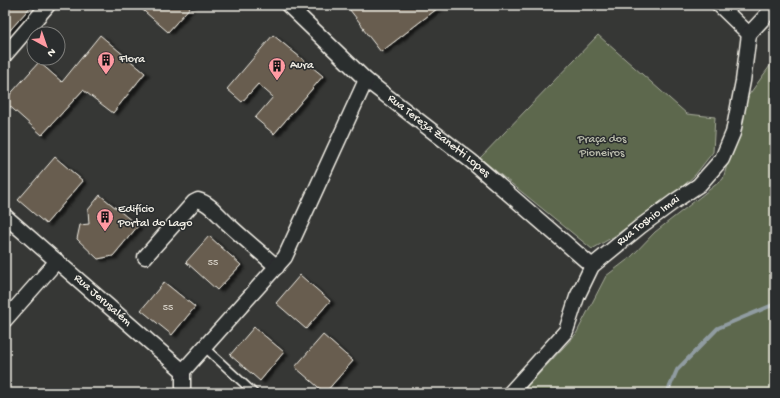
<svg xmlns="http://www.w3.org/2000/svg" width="780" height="398" font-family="'Gochi Hand',sans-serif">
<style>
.green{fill:#5d674e;stroke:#a8ac9b}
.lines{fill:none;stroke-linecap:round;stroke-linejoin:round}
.stream{stroke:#909ca1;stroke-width:4}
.building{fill:#685d4f;stroke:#f4f1e8;filter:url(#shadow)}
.lane-casing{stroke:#f4f1e8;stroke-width:10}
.street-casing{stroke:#f4f1e8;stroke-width:17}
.lane{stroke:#2a2d2e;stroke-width:7}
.street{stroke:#2a2d2e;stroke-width:14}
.labels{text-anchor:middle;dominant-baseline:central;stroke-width:3;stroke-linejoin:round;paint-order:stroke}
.number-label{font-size:10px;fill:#d1ccc2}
.poi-label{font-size:12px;fill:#f4f1e8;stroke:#2a2d2e;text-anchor:start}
.street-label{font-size:12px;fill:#f4f1e8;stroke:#2a2d2e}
.park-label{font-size:12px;fill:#b8baaa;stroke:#2a2d2e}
</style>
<defs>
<filter id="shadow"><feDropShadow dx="4.5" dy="2.5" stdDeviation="1" flood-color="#0009"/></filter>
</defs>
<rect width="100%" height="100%" fill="#363735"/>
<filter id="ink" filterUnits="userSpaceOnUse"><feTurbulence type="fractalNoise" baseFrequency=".025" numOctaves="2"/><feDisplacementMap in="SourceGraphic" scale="8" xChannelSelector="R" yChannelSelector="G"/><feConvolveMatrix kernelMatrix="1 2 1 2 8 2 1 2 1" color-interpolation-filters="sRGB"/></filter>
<g filter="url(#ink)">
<g class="green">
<polygon points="598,35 687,114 715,117 713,152 695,175 669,199 637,220 613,237 592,249 480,158"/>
<polygon points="775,59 775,393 521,393 576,334 606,276 631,257 655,232 723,179 739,122 743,103"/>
</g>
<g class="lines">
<polyline class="stream" points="667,393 677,370 718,328 775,304"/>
</g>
<g class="building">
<polygon points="5,5 32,5 5,36"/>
<polygon points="137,5 192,5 168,32"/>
<polygon points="346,5 442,5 381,52 363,29 364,28"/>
<polygon points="100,35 145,73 113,113 83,90 42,135 5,102 5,100 39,62 62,82"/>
<polygon points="273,35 323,76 274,134 255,118 273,97 258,84 242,102 227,89"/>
<polygon points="55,157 83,181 46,224 18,200"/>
<polygon points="100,195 138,226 113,256 98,259 77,239 80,225 89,224 88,210"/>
<polygon points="209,236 241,265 217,290 186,262"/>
<polygon points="300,275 330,301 306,329 276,303"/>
<polygon points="164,282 195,307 172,335 141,310"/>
<polygon points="254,327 284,352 260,381 230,355"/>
<polygon points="323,335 353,361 325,393 295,367"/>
</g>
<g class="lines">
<g class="lane-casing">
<polyline id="lane" points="204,347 254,393"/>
</g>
<g class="street-casing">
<g id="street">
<path id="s1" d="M288,5L366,80L471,161L592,266"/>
<polyline points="719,5 749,34"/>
<polyline points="749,34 775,6"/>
<polyline points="5,55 48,5"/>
<path id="s2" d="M5,216L183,371V393"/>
<path d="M145,257L194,202L198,200C210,203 218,215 227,223C243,238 260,252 277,267"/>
<polyline points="5,320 57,261"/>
<polyline points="183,371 285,257 366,80"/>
<path id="s3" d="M510,393L566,331L577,297L592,266L641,226L675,201L699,185L722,159L733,133L743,81L749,34"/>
</g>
</g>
<use href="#lane" class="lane"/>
<use href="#street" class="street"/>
</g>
</g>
<defs>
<g id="building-pin" transform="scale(0.9)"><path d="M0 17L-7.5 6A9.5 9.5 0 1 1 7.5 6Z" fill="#ff9aa2" stroke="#2a2d2e"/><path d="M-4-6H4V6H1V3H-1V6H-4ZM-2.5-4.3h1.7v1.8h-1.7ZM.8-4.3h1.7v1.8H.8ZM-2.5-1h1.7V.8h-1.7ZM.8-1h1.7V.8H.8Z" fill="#111"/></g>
</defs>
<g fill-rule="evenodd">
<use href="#building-pin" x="106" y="60"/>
<use href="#building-pin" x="277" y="66"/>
<use href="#building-pin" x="105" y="217"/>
</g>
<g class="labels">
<g class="number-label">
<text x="213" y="263">55</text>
<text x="168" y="308">55</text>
</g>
<g class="poi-label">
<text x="119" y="60">Flora</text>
<text x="290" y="66">Aura</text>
<text x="118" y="210">Edifício<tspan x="118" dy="14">Portal do Lago</tspan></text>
</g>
<g class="street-label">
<text stroke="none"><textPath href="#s1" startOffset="200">Rua Tereza Zanetti Lopes</textPath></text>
<text stroke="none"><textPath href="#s3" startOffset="226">Rua Toshio Imai</textPath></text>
<text stroke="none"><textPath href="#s2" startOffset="129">Rua Jerusalém</textPath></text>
</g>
<g class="park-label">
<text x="602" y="140">Praça dos<tspan x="602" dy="14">Pioneiros</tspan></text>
</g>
</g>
<rect width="780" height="398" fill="none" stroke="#2a2d2e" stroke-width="20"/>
<rect x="10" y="10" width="760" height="378" fill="none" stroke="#f4f1e8" stroke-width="1.5" filter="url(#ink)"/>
<g transform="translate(46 46) rotate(140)"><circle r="19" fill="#2a2d2e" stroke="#7b7b78"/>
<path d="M0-3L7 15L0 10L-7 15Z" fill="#ff9aa2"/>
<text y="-6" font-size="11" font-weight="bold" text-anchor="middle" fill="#f4f1e8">N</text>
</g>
</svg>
